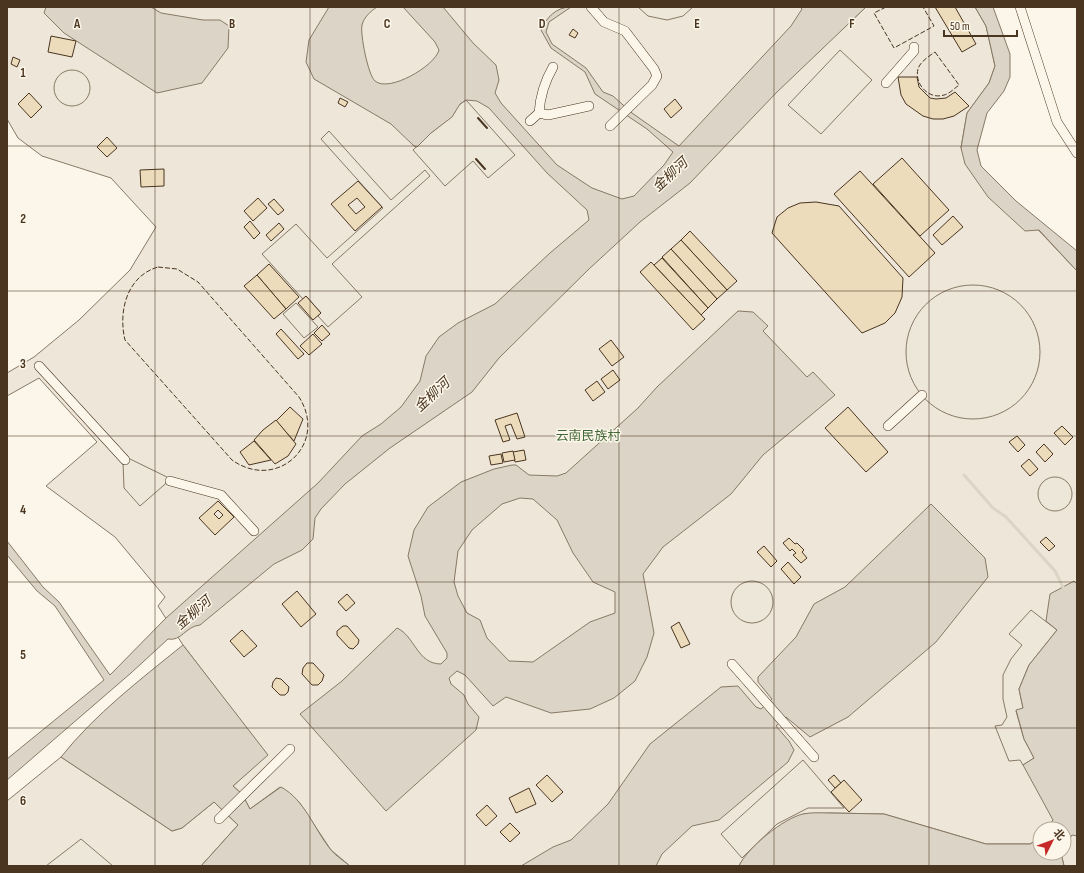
<svg xmlns="http://www.w3.org/2000/svg" width="1084" height="873" font-family="'Sofia Sans Condensed','Noto Sans SC',sans-serif">
<style>
.green{fill:#ede6d9;stroke:#887966}
.parking{fill:#ede7d9;stroke:#887966}
.water{fill:#dcd4c6;stroke:#887966;fill-rule:evenodd}
.lines{fill:none;stroke-linecap:round;stroke-linejoin:round}
.stream{stroke:#dcd4c6;stroke-width:3}
.building{fill:#ecdcbc;stroke:#4a3520;fill-rule:evenodd}
.street-casing{stroke:#4a3520;stroke-width:10}
.street{stroke:#fbf6e9;stroke-width:9}
.fence{stroke:#4a3520;stroke-width:1;stroke-dasharray:5 2;stroke-linecap:butt}
.wall{stroke:#4a3520;stroke-width:2}
.grid{fill:none;stroke:#4a3520;stroke-width:1;stroke-opacity:0.55}
.labels{text-anchor:middle;dominant-baseline:central;stroke-width:3;stroke-linejoin:round;paint-order:stroke}
.park-label{font-size:13px;fill:#436837;stroke:#fbf6e9}
.water-label{font-size:14px;font-style:italic;fill:#4a3520;stroke:#fbf6e9}
.grid-label{font-size:13px;text-anchor:middle;font-weight:bold;fill:#4a3520;stroke:#fbf6e9;stroke-width:3;stroke-linejoin:round;paint-order:stroke}
</style>
<rect width="100%" height="100%" fill="#fbf6e9"/>
<g class="green">
<polygon points="7,7 835,7 850,22 866,7 975,7 986,26 995,66 989,83 967,113 961,148 1077,271 1077,866 1064,866 1061,853 1064,853 1064,848 1072,834 1053,820 1047,829 1040,829 1040,838 1030,844 986,844 884,814 831,813 803,814 741,862 739,866 350,866 331,850 299,802 280,787 250,809 242,794 233,786 267,755 183,645 158,606 165,597 115,537 46,486 97,442 39,378 7,396 7,373 34,357 79,320 130,270 156,227 111,178 42,156 18,138 7,119"/>
<polygon points="61,757 172,831 182,828 214,802 238,825 201,866 7,866 7,801"/>
</g>
<g class="parking">
<polygon points="638,7 693,7 683,16 667,20 648,16"/>
<polygon points="840,50 872,80 821,134 788,105"/>
<circle cx="72" cy="88" r="18"/>
<polygon points="466,100 515,155 488,178 473,161 445,186 413,150 431,133 451,117 455,112 456,107"/>
<polygon points="329,131 391,200 425,170 430,176 332,264 362,297 328,327 318,316 321,313 306,296 303,299 262,254 296,224 327,258 383,208 321,139"/>
<circle cx="973" cy="352" r="67"/>
<polygon points="296,303 318,327 304,338 283,314"/>
<polygon points="128,458 171,479 140,506 124,488 123,462"/>
<circle cx="1055" cy="494" r="17"/>
<circle cx="752" cy="602" r="21"/>
<polygon points="1031,610 1057,630 1029,665 1019,689 1023,708 1016,711 1024,739 1034,758 1023,765 1020,760 1009,761 995,726 1002,725 1007,717 1003,699 1003,675 1011,659 1022,645 1009,634"/>
<polygon points="803,760 844,808 808,808 777,824 742,858 721,834"/>
<polygon points="81,839 113,866 46,866"/>
</g>
<g class="water">
<polygon points="46,7 151,7 161,13 203,20 220,20 229,26 228,48 202,83 157,93 64,33 44,13"/>
<path d="M329,7H377C371,11 364,17 362,25C360,34 368,75 375,81C389,93 435,66 439,50L435,42L403,7H443L473,43L496,65L499,80L495,93L501,103L557,165L592,188L622,199L634,196L664,165L673,152L647,129L595,94L585,72L551,48L541,30C546,18 556,7 571,7L549,22L546,32L552,44L586,68L603,92L613,96L632,113L679,146L791,26L802,9L800,7H866L776,93L690,183L640,222L589,269L499,358L472,392L390,448L345,484L321,509L315,518L313,539L302,550L274,564L200,625C186,626 181,642 168,639L131,673L7,780V759L104,680L55,606L37,591L7,555V541L43,587L59,602L110,675L166,618L318,483L362,436L381,424L401,407L420,381L426,356L439,337L458,323L495,304L550,253L589,220L587,210L547,173L489,108L477,101L466,100L460,104L452,117L431,133L417,147L414,146L391,124L314,79L306,62L309,40Z"/>
<polygon points="975,7 993,7 1010,54 1010,77 1004,91 987,113 977,150 981,166 1016,201 1077,251 1077,271 1039,230 1025,231 988,197 965,164 961,148 967,113 989,83 995,66 986,26"/>
<path d="M738,311L753,312L768,326L763,331L807,377L813,372L835,395L763,455L731,494L663,547L643,574L654,633L647,657L635,681L614,698L590,709L551,713L506,697L493,706L465,675L457,671L449,678L451,684L464,695L468,704L479,717L476,730L386,811L300,714L342,681L397,628C415,636 417,664 441,664L447,658V653L425,616L421,596L408,556L414,530L428,507L461,482L494,469L512,465H516L529,475L557,476L566,473L638,408L657,387ZM520,498L533,499L557,520L573,553L593,582L615,592V613L590,622L533,662L509,661L487,638L480,620L467,613L458,596L454,582L458,551L472,530L502,504Z"/>
<polygon points="931,504 985,558 988,577 936,642 848,717 810,737 786,717 776,726 789,741 794,750 788,762 719,820 692,826 662,854 656,866 521,866 553,847 571,840 608,804 650,744 721,687 738,686 756,707 761,709 772,699 758,682 758,677 796,637 814,604 845,587"/>
<polygon points="1074,581 1077,584 1077,836 1072,835 1064,848 1064,829 1047,829 1053,820 1023,765 1034,758 1024,739 1016,710 1023,708 1019,689 1029,665 1057,630 1046,621 1050,594"/>
<path d="M183,645L268,755L233,786L242,794L250,809L281,787C305,800 314,829 331,850C336,856 344,861 350,866H201L238,825L214,802L182,828L172,831L61,757C95,714 141,679 183,645Z"/>
<path d="M831,813L884,814L986,844H1030L1040,838V853H1061L1064,866H739C747,848 784,818 803,814C812,812 822,813 831,813Z"/>
</g>
<g class="lines">
<polyline class="stream" points="964,475 993,508 1006,517 1055,571 1063,587"/>
</g>
<g class="building">
<polygon points="935,7 955,7 976,44 962,52"/>
<polygon points="573,29 578,33 575,38 569,35"/>
<polygon points="51,36 76,41 72,57 48,52"/>
<polygon points="13,57 20,60 17,67 11,64"/>
<polygon points="898,77 917,77 919,87 930,98 936,99 946,98 955,92 969,106 954,116 943,119 933,119 923,116 906,104 901,95"/>
<polygon points="29,93 42,107 31,118 18,104"/>
<polygon points="340,98 348,102 345,107 338,103"/>
<polygon points="675,99 682,108 671,118 664,109"/>
<polygon points="107,137 117,148 107,157 97,147"/>
<polygon points="902,158 949,210 920,236 873,184"/>
<polygon points="164,169 164,186 141,187 140,170"/>
<polygon points="860,171 935,253 909,277 834,194"/>
<path d="M358,181L382,207L355,231L331,204ZM357,198L365,207L356,214L348,205Z"/>
<polygon points="258,198 267,208 253,221 244,211"/>
<polygon points="274,199 284,210 278,215 268,204"/>
<polygon points="816,202 839,206 903,278 902,297 895,313 885,323 862,333 772,233 777,217 788,208 800,203"/>
<polygon points="953,216 963,227 942,245 933,235"/>
<polygon points="250,221 260,233 254,239 244,227"/>
<polygon points="279,223 284,229 271,241 266,235"/>
<polygon points="690,231 737,281 727,290 681,240"/>
<polygon points="681,240 727,290 717,299 671,249"/>
<polygon points="671,249 717,299 708,308 662,257"/>
<polygon points="662,258 708,308 701,315 654,265"/>
<polygon points="651,262 705,319 693,330 640,272"/>
<polygon points="269,264 299,297 286,309 257,275"/>
<polygon points="257,275 286,309 274,319 244,286"/>
<polygon points="306,296 321,313 313,320 298,303"/>
<polygon points="322,325 330,334 322,341 314,333"/>
<polygon points="281,329 304,354 298,359 276,334"/>
<polygon points="313,334 322,344 309,355 300,346"/>
<polygon points="611,340 624,357 612,366 599,349"/>
<polygon points="613,370 620,380 608,389 601,379"/>
<polygon points="597,381 605,392 593,401 585,390"/>
<polygon points="290,407 303,419 294,441 276,421"/>
<polygon points="848,407 888,452 866,472 825,428"/>
<polygon points="517,413 525,437 517,439 511,424 505,426 510,440 503,442 495,420"/>
<polygon points="276,420 296,444 288,456 275,464 254,440 263,430"/>
<polygon points="1062,426 1073,437 1065,445 1054,433"/>
<polygon points="1017,436 1025,445 1018,452 1009,442"/>
<polygon points="254,441 271,460 249,465 240,452"/>
<polygon points="1044,444 1053,454 1045,462 1036,452"/>
<polygon points="524,450 526,460 515,462 513,452"/>
<polygon points="513,451 515,460 504,462 502,453"/>
<polygon points="501,454 503,463 491,465 489,456"/>
<polygon points="1029,459 1038,469 1030,476 1021,466"/>
<path d="M218,501L234,517L215,535L199,518ZM218,510L223,515L219,519L214,514Z"/>
<polygon points="1046,537 1055,546 1049,551 1040,542"/>
<polygon points="789,538 795,544 797,543 804,550 802,552 807,558 801,563 793,555 796,553 792,549 790,551 783,543"/>
<polygon points="764,546 777,561 771,567 757,552"/>
<polygon points="788,562 801,577 794,584 781,569"/>
<polygon points="297,591 316,614 301,627 282,604"/>
<polygon points="347,594 355,603 346,611 338,602"/>
<polygon points="679,622 690,644 681,648 671,627"/>
<polygon points="343,626 347,626 359,640 358,644 353,649 349,648 337,635 337,631"/>
<polygon points="242,630 257,646 244,657 230,641"/>
<polygon points="307,663 313,663 324,675 322,681 318,685 312,685 302,674 303,668"/>
<polygon points="276,678 281,679 289,687 288,692 285,695 280,695 272,687 273,682"/>
<polygon points="547,775 563,792 552,802 536,785"/>
<polygon points="834,775 841,783 835,788 828,780"/>
<polygon points="844,780 862,800 849,812 831,792"/>
<polygon points="529,788 536,804 516,813 509,798"/>
<polygon points="487,805 497,816 486,826 476,815"/>
<polygon points="510,823 520,833 510,842 500,832"/>
</g>
<g class="lines">
<g class="street-casing">
<g id="street">
<polyline points="591,7 604,22 625,31 654,69 657,76 652,85 610,126"/>
<polyline points="1020,7 1057,122 1077,153"/>
<path d="M553,67C545,81 540,97 539,113L548,115L589,106"/>
<polyline points="886,83 914,51 914,47"/>
<polyline points="530,121 539,113"/>
<polyline points="39,366 125,460"/>
<polyline points="888,426 922,395"/>
<polyline points="170,481 221,495 254,531"/>
<polyline points="732,664 814,757"/>
<polyline points="219,819 290,749"/>
</g>
</g>
<use href="#street" class="street"/>
<g class="fence">
<polyline points="886,7 874,13 894,48 934,26 923,7"/>
<path d="M935,52L959,85C955,88 949,94 944,95C929,100 914,84 918,69C920,62 929,56 935,52Z"/>
<path d="M158,267L177,269L198,282L299,397C329,444 277,492 232,460L125,340C118,311 127,276 158,267Z"/>
</g>
<g class="wall">
<polyline points="478,118 487,128"/>
<polyline points="476,159 485,169"/>
</g>
</g>
<path class="grid" d="M155,7V866M310,7V866M465,7V866M619,7V866M774,7V866M929,7V866M7,146H1077M7,291H1077M7,436H1077M7,582H1077M7,728H1077"/>
<g class="labels">
<g class="park-label">
<text x="588" y="436">云南民族村</text>
</g>
<g class="water-label">
<text transform="translate(670 175) rotate(-43)">金柳河</text>
<text transform="translate(432 395) rotate(-43)">金柳河</text>
<text transform="translate(193 613) rotate(-41)">金柳河</text>
</g>
</g>
<g class="grid-label">
<text x="77" y="28">A</text>
<text x="232" y="28">B</text>
<text x="387" y="28">C</text>
<text x="542" y="28">D</text>
<text x="697" y="28">E</text>
<text x="852" y="28">F</text>
<text x="23" y="77">1</text>
<text x="23" y="223">2</text>
<text x="23" y="368">3</text>
<text x="23" y="514">4</text>
<text x="23" y="659">5</text>
<text x="23" y="805">6</text>
</g>
<rect width="1084" height="873" fill="none" stroke="#4a3520" stroke-width="16"/>
<g transform="translate(1052 841) rotate(48)"><circle r="19" fill="#fbf6e9" stroke="#b4a999"/>
<path d="M0-3L7 15L0 10L-7 15Z" fill="#c62828"/>
<text y="-6" font-size="11" font-weight="bold" text-anchor="middle" fill="#4a3520">北</text>
</g>
<path d="M944 30v6h73v-6" fill="none" stroke="#4a3520" stroke-width="2"/>
<text x="950" y="30" font-size="12" fill="#4a3520" stroke="#fbf6e9" stroke-width="3" paint-order="stroke">50 m</text>
</svg>
